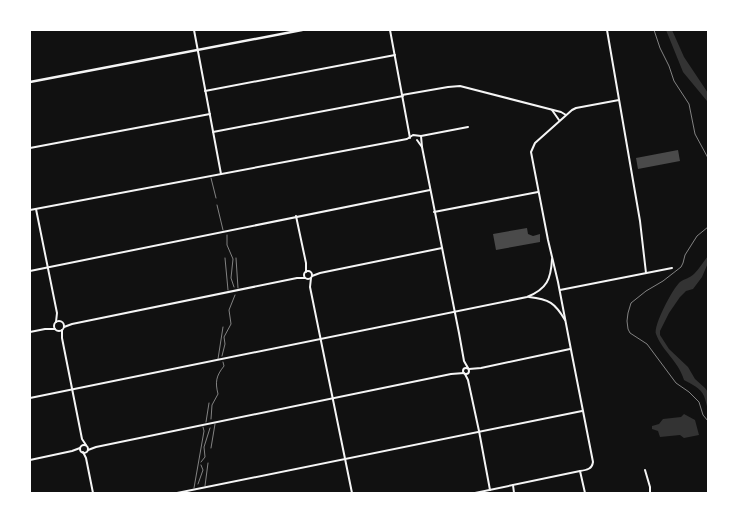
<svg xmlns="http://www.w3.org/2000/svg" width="738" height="523" font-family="'Space Grotesk',sans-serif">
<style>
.water{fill:#333}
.building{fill:#4a4a4a}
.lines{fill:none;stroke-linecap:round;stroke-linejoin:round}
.path{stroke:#f5f5f5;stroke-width:0.5}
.service{stroke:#f5f5f5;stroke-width:0.5}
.minor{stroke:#f5f5f5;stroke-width:2}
.secondary{stroke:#f5f5f5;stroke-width:2.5}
</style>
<rect width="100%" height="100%" fill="#111"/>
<g class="water">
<polygon points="666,30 672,30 684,57 708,93 708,104 707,101 683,72"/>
<path d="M708,256V263L702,277L693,289L686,291L680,297L669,313L660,331V335L669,349L688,367L695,379L705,388L708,392V409C706,404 706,401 704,396C701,388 691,384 684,380C678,360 662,351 656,334C653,326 673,288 680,282C684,279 690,278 694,274C699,269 703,262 708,256Z"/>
<polygon points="684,414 695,420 699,435 684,438 680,435 660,437 658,431 652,429 652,426 659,424 663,419 681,417"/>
</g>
<g class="building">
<polygon points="678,150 680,161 638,169 636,158"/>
<polygon points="527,228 528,234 533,236 540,234 540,242 496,250 493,234"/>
</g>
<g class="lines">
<g class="path">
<polyline points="654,30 660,48 669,66 674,81 689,104 695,134 708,158"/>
<polyline points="708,227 697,236 685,255 683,263 681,267 663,281 646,291 631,303 628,313 627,321 628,329 630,333 647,344 676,383 689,392 699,402 703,415 708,421"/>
<polyline points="227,235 227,245 233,259 231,278 234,287"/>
<polyline points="222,356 225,344 224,337 231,324 229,310 235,295"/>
<path d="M211,419L212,405L218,394C215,382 216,376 224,366L223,362"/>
<polyline points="201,462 205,457 204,447 210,428"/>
<polyline points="198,484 203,470 201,465"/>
</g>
<g class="service">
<polyline points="211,178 216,198"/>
<polyline points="217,205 223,230"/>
<polyline points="225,258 228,290"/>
<polyline points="236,258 238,288"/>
<polyline points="218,359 223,327"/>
<polyline points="206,422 209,403"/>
<polyline points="211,448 215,424"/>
<polyline points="205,486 208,463"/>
<polyline points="194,488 204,431 203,427"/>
</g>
<g class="minor">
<polyline points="194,30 221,174"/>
<polyline points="390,30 410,138"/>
<polyline points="607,30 640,221 646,273"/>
<polyline points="205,91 395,55"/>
<polyline points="402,95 448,87 460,86 561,112 566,115"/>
<polyline points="552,110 559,120"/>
<polyline points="213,132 403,96"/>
<polyline points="421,136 422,147 459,333 464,361 468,368"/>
<polyline points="417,140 422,147"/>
<polyline points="30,148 210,114"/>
<polyline points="36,209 57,313 56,322"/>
<polyline points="30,210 407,139 413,135 421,136 468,127"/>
<polyline points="434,212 538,192"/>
<polyline points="296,216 306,263 306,272"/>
<polyline points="30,271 430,190"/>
<circle cx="308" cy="275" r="4"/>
<polyline points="312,276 320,273 442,248"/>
<polyline points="311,278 310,287 352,493"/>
<polyline points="560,290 672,268"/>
<path d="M529,297C549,299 555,303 565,320"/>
<circle cx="59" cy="326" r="5"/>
<polyline points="64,327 72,324 297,278 305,278"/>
<polyline points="62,330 62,338 82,439 86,445"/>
<polyline points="30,332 45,329 55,329"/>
<circle cx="466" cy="371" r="3"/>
<polyline points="469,369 481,368 570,349"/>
<polyline points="465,374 468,380 479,431 490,490"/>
<path d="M30,398L527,297C547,289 551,279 552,259"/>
<circle cx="84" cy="449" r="4"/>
<polyline points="88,450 96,447 451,374 464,373"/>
<polyline points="83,452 86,458 93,493"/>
<polyline points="30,460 72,451 80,448"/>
<polyline points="645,470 650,487 650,493"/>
<polyline points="580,471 585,493"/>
<polyline points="513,485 514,493"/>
<polyline points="177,493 582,411"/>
<path d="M475,493L580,471C587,470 592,469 593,462L572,355L558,282L548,240L531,152L535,143L572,110L576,108L619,100"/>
</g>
<polyline class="secondary" points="30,82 302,30"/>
</g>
<rect width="738" height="523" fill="none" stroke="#ffffff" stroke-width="62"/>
</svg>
